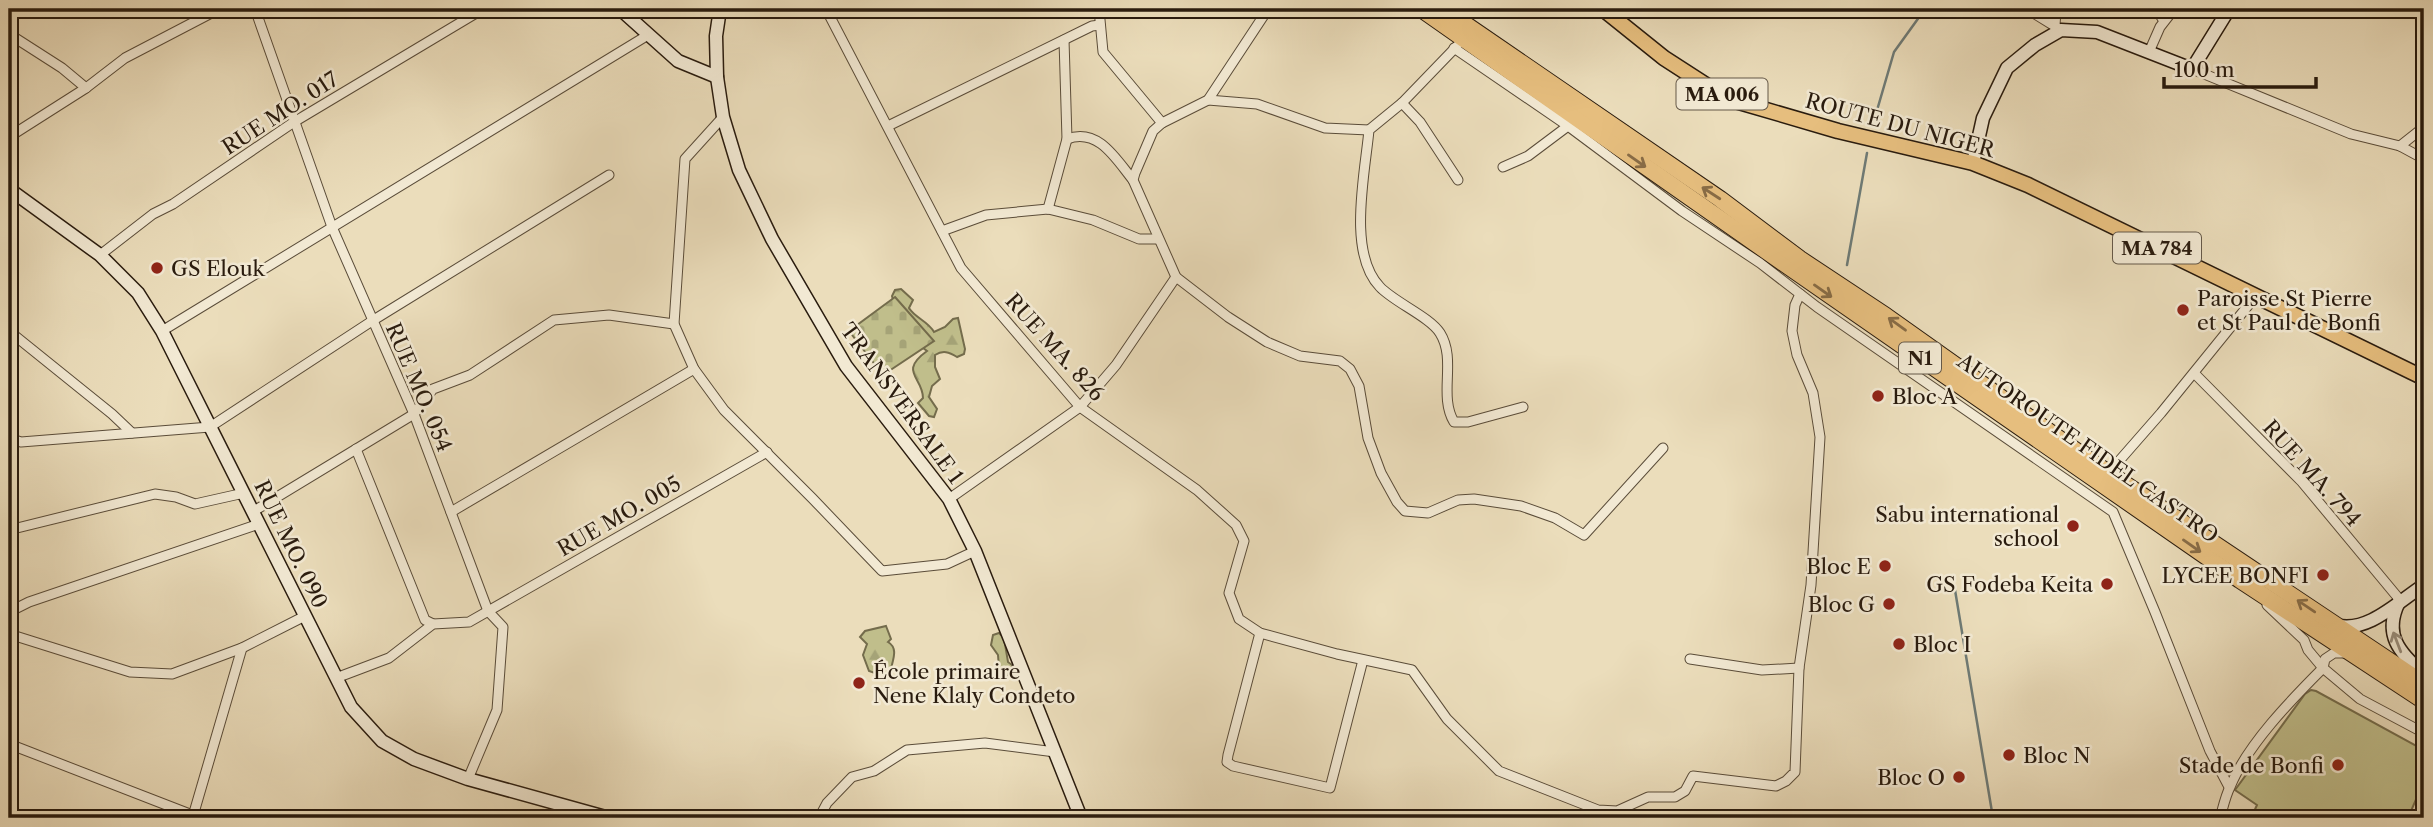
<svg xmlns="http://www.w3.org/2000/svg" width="2433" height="827" font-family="'Libre Caslon Text',serif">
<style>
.grass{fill:#c0be8b;stroke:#746c4c;stroke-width:2}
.forest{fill:url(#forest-firs);stroke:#746c4c;stroke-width:2}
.cemetery{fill:url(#cemetery-stones);stroke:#746c4c;stroke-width:2}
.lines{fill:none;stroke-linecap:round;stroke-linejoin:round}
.stream{stroke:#6e7a75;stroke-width:2.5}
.street-casing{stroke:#5a4c39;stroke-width:11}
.secondary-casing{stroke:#291b0e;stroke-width:15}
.primary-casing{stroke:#291b0e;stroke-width:17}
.highway-casing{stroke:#291b0e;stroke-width:18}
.street{stroke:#f2e9d3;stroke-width:9}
.secondary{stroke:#f2e9d3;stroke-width:12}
.primary{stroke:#e6be7e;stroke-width:14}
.highway{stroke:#e6be7e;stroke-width:16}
.oneway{stroke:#886c46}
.oneway2{stroke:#988c7a}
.poi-dot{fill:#8f2418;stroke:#f2e9d3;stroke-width:2.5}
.labels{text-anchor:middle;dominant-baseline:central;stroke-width:5;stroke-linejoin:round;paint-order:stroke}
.shield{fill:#f2e9d3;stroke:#655949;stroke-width:2}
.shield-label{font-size:19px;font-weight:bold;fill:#291b0e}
.street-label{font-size:21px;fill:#291b0e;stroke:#f2e9d3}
.poi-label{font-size:21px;fill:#291b0e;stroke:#f2e9d3;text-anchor:end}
</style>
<defs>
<pattern id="forest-firs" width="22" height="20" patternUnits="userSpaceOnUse" patternTransform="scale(1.75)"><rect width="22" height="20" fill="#c0be8b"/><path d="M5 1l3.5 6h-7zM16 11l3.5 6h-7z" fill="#a5a377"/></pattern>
<pattern id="cemetery-stones" width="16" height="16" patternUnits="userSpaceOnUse" patternTransform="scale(1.75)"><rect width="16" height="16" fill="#c0be8b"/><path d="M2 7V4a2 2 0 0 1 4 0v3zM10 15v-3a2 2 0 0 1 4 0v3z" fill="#a5a377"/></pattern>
</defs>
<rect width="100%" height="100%" fill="#ebddbb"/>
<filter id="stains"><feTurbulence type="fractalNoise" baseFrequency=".00286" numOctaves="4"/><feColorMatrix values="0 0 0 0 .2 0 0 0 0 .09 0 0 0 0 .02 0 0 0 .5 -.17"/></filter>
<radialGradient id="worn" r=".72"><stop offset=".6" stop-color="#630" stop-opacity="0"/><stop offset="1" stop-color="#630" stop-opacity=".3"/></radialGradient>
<polygon class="grass" points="2311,690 2316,691 2424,750 2424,781 2408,818 2251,818 2257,805 2235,790 2305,694"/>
<g class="forest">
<path d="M901,289L913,300L909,308C915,318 928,321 934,332L945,327L953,319L958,318L965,349L964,354L957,357C949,352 943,350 935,355V367L940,379L932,386L929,397L937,409L934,417L929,416L918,403L923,398C923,377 898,372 927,351L918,344L894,303L892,296L895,290Z"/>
<path d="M886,626L891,639L888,642C900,649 891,663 890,674L886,677L869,671L863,655L867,644L860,637L865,631Z"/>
<polygon points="999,633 1004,638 1008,662 1012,665 1012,675 1005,676 999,668 998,655 991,645 993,635"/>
</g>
<polygon class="cemetery" points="895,297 934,341 883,375 849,331"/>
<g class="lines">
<g class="stream">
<polyline points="1873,124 1894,52 1925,9"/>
<polyline points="1847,265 1867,153"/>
<polyline points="1955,590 1993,818"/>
</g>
<g class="street-casing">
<g id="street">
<polyline points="255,9 332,227 414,414 488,611 503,627 497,710 468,779"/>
<polyline points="826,9 961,268 1080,407 1197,490 1236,525 1244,541 1229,593 1239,619 1260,633 1337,654 1412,670 1447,719 1499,771 1598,810 1617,811 1648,797 1675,797 1685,791 1693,776 1776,786 1786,781 1795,772 1799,668 1811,585 1820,437 1813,393 1797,355 1792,331 1795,305 1800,294"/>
<polyline points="1099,9 1103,52 1162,123"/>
<polyline points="1268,9 1208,100 1162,123 1153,131 1135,173 1133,180 1176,277 1228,317 1267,342 1300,356 1340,361 1350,369 1359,386 1368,438 1381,473 1397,502 1405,511 1428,513 1458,500 1474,499 1521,506 1555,518 1584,535 1663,448"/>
<polyline points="2027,9 2061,30"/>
<polyline points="2156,9 2164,21"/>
<polyline points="2055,26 2056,9"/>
<polyline points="9,34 62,68 86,88"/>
<path d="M1457,46L1402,103L1369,130C1365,174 1347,253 1380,287C1394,302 1430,317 1440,333C1457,360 1438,395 1454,422H1468L1523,407"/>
<polyline points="1454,48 1568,126 1682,211 1760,263 1817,307 2113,512 2155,612 2210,751 2229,787"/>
<polyline points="2149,52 2160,27 2174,9"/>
<polyline points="2192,69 2351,134 2400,146 2424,159"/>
<polyline points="1208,100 1257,104 1325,128 1369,130"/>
<polyline points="1402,103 1420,122 1458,180"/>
<polyline points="723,117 685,159 674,324 694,369 724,410 812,498 882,571 947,564 975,551"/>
<polyline points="888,126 1092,26 1100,25"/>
<polyline points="9,137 86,88 125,58 219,9"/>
<path d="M1067,139C1098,127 1116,159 1133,180"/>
<polyline points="2400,146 2424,127"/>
<polyline points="1503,167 1528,156 1568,126"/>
<polyline points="1048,209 1067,139 1064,40"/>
<polyline points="942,231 986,215 1048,209 1093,220 1139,239 1158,239"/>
<polyline points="100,255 153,214 173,204 294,122 483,9"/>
<polyline points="9,331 112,414 132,433"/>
<polyline points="162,331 648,35"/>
<polyline points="2194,373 2302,482 2400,600"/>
<polyline points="9,438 21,442 210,427 372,321 609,175"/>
<polyline points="356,449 425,620 433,624"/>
<polyline points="2119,461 2161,413 2255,297"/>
<polyline points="949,499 1080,407 1116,365 1176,277"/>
<polyline points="254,511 414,414 433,389 470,375 554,320 609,315 674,324"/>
<polyline points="451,512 694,369"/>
<polyline points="9,530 155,494 176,497 195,504 244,493"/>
<polyline points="2267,605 2304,640 2308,650 2323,668 2360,699 2424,733"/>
<polyline points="9,612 29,602 259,524"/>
<polyline points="1260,633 1228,755 1227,762 1233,766 1330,788 1363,660"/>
<polyline points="9,634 130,672 172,674 242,648 305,616"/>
<polyline points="1690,659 1762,670 1799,668"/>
<polyline points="2323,668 2325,659 2334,653 2346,653"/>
<polyline points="336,678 389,658 433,624 469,622 767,452"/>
<polyline points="9,744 200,818"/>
<polyline points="193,816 242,648"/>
<polyline points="819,818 827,803 852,777 874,771 907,750 985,743 1055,752"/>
<path d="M2220,818C2223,808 2225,797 2230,787C2247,745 2291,700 2323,668"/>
</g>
</g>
<g class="secondary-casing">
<g id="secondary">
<polyline points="620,9 678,61 717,77"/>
<polyline points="720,9 716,36 717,77 723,117 739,170 772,239 846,366 949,499 975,551 1081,818"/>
<polyline points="1973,163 1983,118 2007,68 2035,45 2061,30 2097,32 2192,69 2229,9"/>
<polyline points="9,189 100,255 138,293 162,331 351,707 382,741 414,759 468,779 609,818"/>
<path d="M2399,602C2383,634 2399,653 2424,674"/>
<path d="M2336,625C2367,634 2399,601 2424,585"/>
</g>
</g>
<g class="primary-casing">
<polyline id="primary" points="1603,9 1664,58 1712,89 1739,102 1838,131 1973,163 2028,185 2424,378"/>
</g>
<g class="highway-casing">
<g id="highway">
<polyline points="1421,9 1789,267 2240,580 2424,701"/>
<polyline points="1443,9 1720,199 1800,259 1886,316 2089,460 2424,684"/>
</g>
</g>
<use href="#street" class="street"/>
<use href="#secondary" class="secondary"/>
<use href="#primary" class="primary"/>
<use href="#highway" class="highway"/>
</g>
<defs><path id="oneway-shaft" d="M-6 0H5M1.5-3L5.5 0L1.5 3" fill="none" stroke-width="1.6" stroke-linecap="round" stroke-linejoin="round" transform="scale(1.75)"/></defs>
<g class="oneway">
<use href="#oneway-shaft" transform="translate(1637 161) rotate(35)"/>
<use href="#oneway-shaft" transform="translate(1711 193) rotate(-147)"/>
<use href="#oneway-shaft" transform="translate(1823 291) rotate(35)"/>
<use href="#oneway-shaft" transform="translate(1897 324) rotate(-144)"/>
<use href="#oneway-shaft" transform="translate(2192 546) rotate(35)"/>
<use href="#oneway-shaft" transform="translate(2306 606) rotate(-146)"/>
</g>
<use class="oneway2" href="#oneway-shaft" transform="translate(2397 642) rotate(-111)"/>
<g class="poi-dot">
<circle cx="157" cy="268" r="7"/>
<circle cx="2183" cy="310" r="7"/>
<circle cx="1878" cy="396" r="7"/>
<circle cx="2073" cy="526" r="7"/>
<circle cx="1885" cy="566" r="7"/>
<circle cx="2323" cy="575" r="7"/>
<circle cx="2107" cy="584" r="7"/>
<circle cx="1889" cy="604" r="7"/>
<circle cx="1899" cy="644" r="7"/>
<circle cx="859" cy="683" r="7"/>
<circle cx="2009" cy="755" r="7"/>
<circle cx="2338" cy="765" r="7"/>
<circle cx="1959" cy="777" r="7"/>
</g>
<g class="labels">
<g class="shield">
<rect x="1676.5" y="78.5" width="91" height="31" rx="5"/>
<rect x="2113" y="232.5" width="88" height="31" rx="5"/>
<rect x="1899" y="342.5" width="42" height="31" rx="5"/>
</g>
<g class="shield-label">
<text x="1722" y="94">MA 006</text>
<text x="2157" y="248">MA 784</text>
<text x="1920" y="358">N1</text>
</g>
<g class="street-label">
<text transform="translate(280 113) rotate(-33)">RUE MO. 017</text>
<text transform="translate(1900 125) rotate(15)">ROUTE DU NIGER</text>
<text transform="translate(1055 347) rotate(48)">RUE MA. 826</text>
<text transform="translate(419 387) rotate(67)">RUE MO. 054</text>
<text transform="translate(902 403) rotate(54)">TRANSVERSALE 1</text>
<text transform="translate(2088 448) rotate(35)">AUTOROUTE FIDEL CASTRO</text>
<text transform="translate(2312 473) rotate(48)">RUE MA. 794</text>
<text transform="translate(619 516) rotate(-30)">RUE MO. 005</text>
<text transform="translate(291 544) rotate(64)">RUE MO. 090</text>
</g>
<g class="poi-label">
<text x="171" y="268" text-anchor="start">GS Elouk</text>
<text x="2197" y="298" text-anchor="start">Paroisse St Pierre<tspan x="2197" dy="24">et St Paul de Bonfi</tspan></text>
<text x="1892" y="396" text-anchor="start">Bloc A</text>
<text x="2059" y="514">Sabu international<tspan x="2059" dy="24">school</tspan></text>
<text x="1871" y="566">Bloc E</text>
<text x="2309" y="575">LYCEE BONFI</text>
<text x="2093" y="584">GS Fodeba Keita</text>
<text x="1875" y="604">Bloc G</text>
<text x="1913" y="644" text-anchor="start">Bloc I</text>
<text x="873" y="671" text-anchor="start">École primaire<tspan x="873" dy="24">Nene Klaly Condeto</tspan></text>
<text x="2023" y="755" text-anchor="start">Bloc N</text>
<text x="2324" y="765">Stade de Bonfi</text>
<text x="1945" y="777">Bloc O</text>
</g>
</g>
<rect width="2433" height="827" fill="none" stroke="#ebddbb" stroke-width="35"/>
<rect x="10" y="10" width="2412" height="806" fill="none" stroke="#291b0e" stroke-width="3.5"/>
<rect x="18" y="18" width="2398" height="792" fill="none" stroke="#291b0e" stroke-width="2"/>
<path d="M2164 77v10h152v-10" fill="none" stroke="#291b0e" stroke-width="3.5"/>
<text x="2174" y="77" font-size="21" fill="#291b0e" stroke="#f2e9d3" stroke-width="5" paint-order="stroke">100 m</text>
<rect width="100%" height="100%" filter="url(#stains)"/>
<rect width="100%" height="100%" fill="url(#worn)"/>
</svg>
